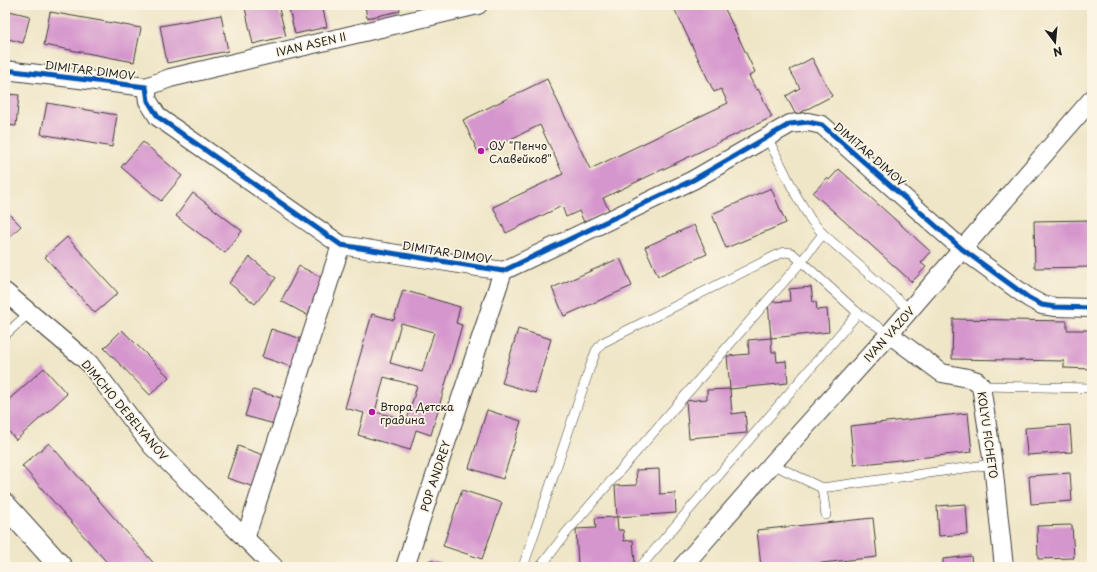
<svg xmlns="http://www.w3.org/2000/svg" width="1097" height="572" font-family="'Playpen Sans',sans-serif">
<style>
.building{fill:#d596cd;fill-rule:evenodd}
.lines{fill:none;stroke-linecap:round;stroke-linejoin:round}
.service-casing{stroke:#3c3a36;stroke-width:10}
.minor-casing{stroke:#3c3a36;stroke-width:20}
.tertiary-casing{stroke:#3c3a36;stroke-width:24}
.service{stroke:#fff;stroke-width:9}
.minor{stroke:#fff;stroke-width:18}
.tertiary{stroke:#fff;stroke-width:22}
.cycleway-casing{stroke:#fcf5e5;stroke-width:8}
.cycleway{stroke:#0057b8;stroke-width:5}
.poi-dot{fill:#b5179e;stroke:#fcf5e5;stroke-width:1.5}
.labels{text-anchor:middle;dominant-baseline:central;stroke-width:3.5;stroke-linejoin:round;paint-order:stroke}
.street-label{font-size:11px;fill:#1c1c1c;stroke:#fcf5e5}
.poi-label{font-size:11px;fill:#1c1c1c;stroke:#fcf5e5;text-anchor:start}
</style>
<rect width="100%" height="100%" fill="#fcf5e5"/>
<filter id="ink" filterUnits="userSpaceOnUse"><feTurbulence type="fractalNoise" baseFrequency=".025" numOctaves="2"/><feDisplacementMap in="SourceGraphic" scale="8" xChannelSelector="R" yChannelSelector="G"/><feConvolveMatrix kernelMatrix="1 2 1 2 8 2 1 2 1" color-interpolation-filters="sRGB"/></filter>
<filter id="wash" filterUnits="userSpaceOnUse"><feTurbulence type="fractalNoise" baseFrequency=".012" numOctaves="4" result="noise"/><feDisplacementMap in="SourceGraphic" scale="16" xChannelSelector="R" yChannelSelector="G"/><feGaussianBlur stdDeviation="0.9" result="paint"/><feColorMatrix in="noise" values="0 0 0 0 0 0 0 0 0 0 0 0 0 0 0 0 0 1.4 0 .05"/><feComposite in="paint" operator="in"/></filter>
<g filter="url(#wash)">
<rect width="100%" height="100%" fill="#efe6c8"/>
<g id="blocks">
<g class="building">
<polygon points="259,5 278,5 286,36 253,44 245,8"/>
<polygon points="288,5 322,5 327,27 295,34"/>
<polygon points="365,5 399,5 400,11 367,18"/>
<polygon points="684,5 723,5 755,72 749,76 756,90 758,89 772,117 603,198 609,210 584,222 579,211 566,217 562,206 506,233 493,207 563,174 540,125 479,154 463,120 547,79 590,169 728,103 721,89 714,92 675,10"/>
<polygon points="5,10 30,16 23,43 5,38"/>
<polygon points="50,12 141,28 134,62 44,45"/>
<polygon points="221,15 228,51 167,63 160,26"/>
<polygon points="812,58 832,96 796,115 786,96 800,88 790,70"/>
<polygon points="5,94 19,95 16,126 5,125"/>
<polygon points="47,103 117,115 112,147 41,134"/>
<polygon points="143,142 182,176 161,201 121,167"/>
<polygon points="839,169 931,252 921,263 926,267 912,282 813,193 827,178 829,180"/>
<polygon points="771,188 786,223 726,248 712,214"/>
<polygon points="193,193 242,231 225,253 176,216"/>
<polygon points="5,210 21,226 5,241"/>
<polygon points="1092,220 1092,267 1035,268 1034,221"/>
<polygon points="694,225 707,254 658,276 645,247"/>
<polygon points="67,237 118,293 95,313 45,257"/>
<polygon points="250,257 276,278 255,304 229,283"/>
<polygon points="620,258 632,286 564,316 552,288"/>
<polygon points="299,266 327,280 309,316 281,301"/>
<polygon points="811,287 813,302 816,302 817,310 827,309 829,332 771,338 768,302 790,301 789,289"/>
<path d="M403,290L460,307L456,323L462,325L431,435L416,430L410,450L358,435L364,413L345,408L372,314L394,320ZM401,323L434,332L422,372L390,363ZM384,377L417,386L407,420L375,412Z"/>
<polygon points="953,319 1067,321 1067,330 1092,330 1092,369 1064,368 1064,361 952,359"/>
<polygon points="271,329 305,340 295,368 262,357"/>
<polygon points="518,329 551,339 535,393 502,383"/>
<polygon points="122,330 169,377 150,395 104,348"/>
<polygon points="771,338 772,352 776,352 777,362 786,361 788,383 730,389 727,356 749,354 748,340"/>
<polygon points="44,368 67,394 16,440 5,427 5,403"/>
<polygon points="730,389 732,414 745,412 747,433 689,438 686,401 707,399 707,390"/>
<polygon points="253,390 285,399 278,425 245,416"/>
<polygon points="487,410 521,421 503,479 469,468"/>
<polygon points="968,413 972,452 854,465 850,426"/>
<polygon points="1070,425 1072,452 1027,455 1025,428"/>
<polygon points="49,443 157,567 111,567 22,466"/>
<polygon points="238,446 266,456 254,487 227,478"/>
<polygon points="659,469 660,494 675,493 676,513 617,517 615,486 637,485 636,470"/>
<polygon points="1070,473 1072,501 1031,504 1029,476"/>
<polygon points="462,490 502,503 482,559 443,546"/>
<polygon points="966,504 968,534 939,536 937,506"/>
<polygon points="617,517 618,530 623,530 624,541 633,540 635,563 603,566 603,567 578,567 576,529 596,528 595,518"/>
<polygon points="873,518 877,557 785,567 761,567 757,530"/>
<polygon points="1072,525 1074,558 1038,559 1037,526"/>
<polygon points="971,556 972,567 943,567 943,559"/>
<polygon points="429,560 454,566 454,567 427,567"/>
</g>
</g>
</g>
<g filter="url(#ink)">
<use href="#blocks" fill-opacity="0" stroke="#3c3a36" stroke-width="1"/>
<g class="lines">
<g class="service-casing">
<g id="service">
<polyline points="767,137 796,195 811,220 823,234"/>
<polyline points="5,335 29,313"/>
<polyline points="981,386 1092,388"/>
<polyline points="772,464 822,488 993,464"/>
<polyline points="822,488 826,515"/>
<polyline points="523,567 590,367 596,351 602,343 779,254 785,252 792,253 858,313"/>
<polyline points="539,567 542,565 566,533 801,262 823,234 910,310"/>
<polyline points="640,567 858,313 889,334"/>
</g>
</g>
<g class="minor-casing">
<g id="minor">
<polyline points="5,70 146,87 148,101 158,117 341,245 503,271 693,180 790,124 808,122 822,125 962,249 1029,298 1042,305 1055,307 1092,308"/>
<polyline points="146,87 170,78 478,5"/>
<polyline points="5,292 89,363 152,446 274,567"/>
<polyline points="889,334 942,373 968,378 977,381 981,386 993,464 1004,567"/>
<polyline points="245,539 341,245"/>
<polyline points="405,567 503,271"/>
<polyline points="682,567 772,464 889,334 1092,99"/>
</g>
</g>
<g class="tertiary-casing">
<polyline id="tertiary" points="5,505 61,567"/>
</g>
<use href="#service" class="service"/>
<use href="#minor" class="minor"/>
<use href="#tertiary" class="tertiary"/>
<g class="cycleway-casing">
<polyline id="cycleway" points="5,70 146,87 148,101 158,117 341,245 503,271 693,180 790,124 808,122 822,125 962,249 1029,298 1042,305 1055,307 1092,308"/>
</g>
<use href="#cycleway" class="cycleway"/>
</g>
</g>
<g class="poi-dot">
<circle cx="481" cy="151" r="4"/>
<circle cx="372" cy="412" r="4"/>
</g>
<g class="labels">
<g class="street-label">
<text transform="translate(311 44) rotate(-13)">IVAN ASEN II</text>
<text transform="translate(90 70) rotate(7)">DIMITAR DIMOV</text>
<text transform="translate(870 154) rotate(41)">DIMITAR DIMOV</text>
<text transform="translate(447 252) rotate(9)">DIMITAR DIMOV</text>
<text transform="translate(889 334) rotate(-48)">IVAN VAZOV</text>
<text transform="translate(125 410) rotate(50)">DIMCHO DEBELYANOV</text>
<text transform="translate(988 435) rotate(82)">KOLYU FICHETO</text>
<text transform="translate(435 476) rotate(-72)">POP ANDREY</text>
</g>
<g class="poi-label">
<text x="489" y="145">ОУ "Пенчо<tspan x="489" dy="13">Славейков"</tspan></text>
<text x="380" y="406">Втора Детска<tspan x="380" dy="13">градина</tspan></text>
</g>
</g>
<rect width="1097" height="572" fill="none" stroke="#fcf5e5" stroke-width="20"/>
<g transform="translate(1055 42) rotate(164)" stroke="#fcf5e5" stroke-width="3" paint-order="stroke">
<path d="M0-3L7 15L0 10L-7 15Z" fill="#1c1c1c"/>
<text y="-6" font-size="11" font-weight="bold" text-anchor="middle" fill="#1c1c1c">N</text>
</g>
</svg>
